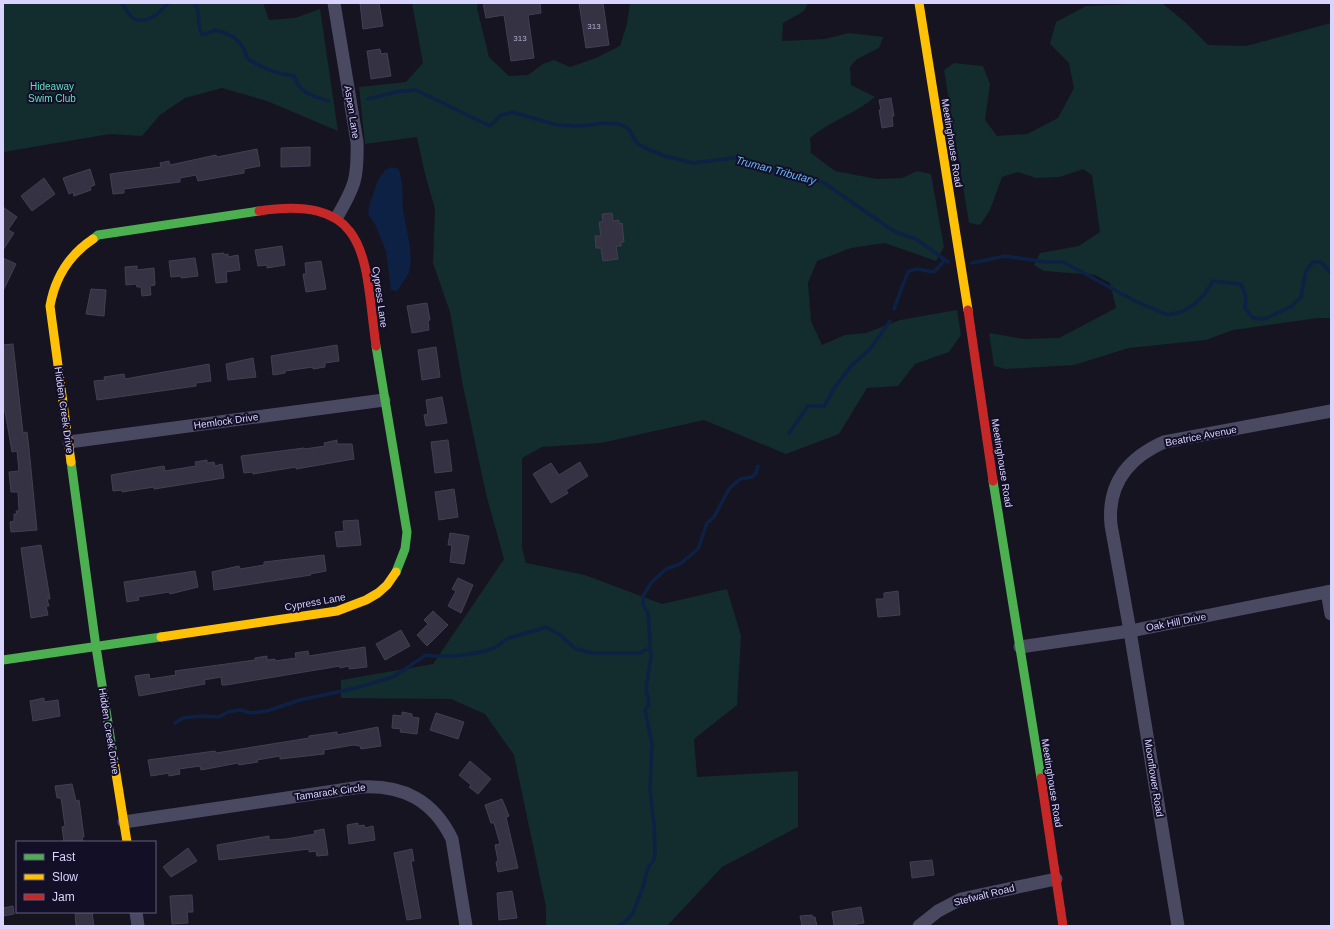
<svg xmlns="http://www.w3.org/2000/svg" width="1334" height="929" font-family="Arial,sans-serif">
<style>
.green{fill:#132c2d}
.water{fill:#0d2144}
.lines{fill:none;stroke-linecap:round;stroke-linejoin:round}
.stream{stroke:#0d2144;stroke-width:3.5}
.building{fill:#343243;stroke:#433f54}
.street{stroke:#4a4962;stroke-width:13}
.fast{stroke:#4caf50;stroke-width:9}
.slow{stroke:#ffc107;stroke-width:9}
.jam{stroke:#c62828;stroke-width:9}
.labels{text-anchor:middle;dominant-baseline:central;stroke-width:4;stroke-linejoin:round;paint-order:stroke}
.number-label{font-size:8px;fill:#b0acd0}
.park-label{font-size:10px;fill:#5fe0c0;stroke:#130f26}
.street-label{font-size:10px;fill:#d9d4ff;stroke:#130f26}
.water-label{font-size:11px;font-style:italic;fill:#62b6ff;stroke:#130f26}
</style>
<rect width="100%" height="100%" fill="#161421"/>
<g class="green">
<polygon points="3,3 263,3 269,20 295,18 320,9 338,131 267,101 222,88 185,98 160,115 142,136 110,134 3,152"/>
<path d="M412,3H478L477,8L489,57L509,76L528,75L543,64L554,60L570,67L596,58L620,46L627,24L630,3H808L804,11L783,23L782,41L825,39L849,33L883,37L879,48L857,59L850,67L851,85L875,97C855,114 830,121 810,138L811,153L835,171L877,179L902,178L917,171L931,174L944,247L936,261L885,243L851,248L817,261L808,283L811,321L822,345L845,335L866,333L900,320L957,310L961,335L949,352L915,364L898,386L867,388L839,434L786,454L704,420L601,443L542,447L522,458V548L526,563L585,575L662,604L727,589L741,636L737,705L694,739L697,777L798,771V827L722,867L667,926H546V907L514,755L485,714L451,699L341,698V680L433,664L504,559L486,494L463,386L450,312L433,263L435,209L425,174L417,137L365,144L359,87L406,82L423,63Z"/>
<polygon points="1162,3 1185,22 1208,45 1246,46 1331,23 1331,318 1318,318 1233,330 1206,340 1129,348 1074,365 1006,369 994,366 989,333 1024,339 1059,338 1116,308 1110,283 1095,275 1044,271 1034,265 1040,253 1079,246 1100,232 1092,175 1083,169 1060,177 1036,178 1018,172 1002,177 990,210 980,225 969,223 944,70 954,63 983,66 990,84 985,120 997,136 1027,134 1058,118 1074,88 1069,63 1050,44 1056,22 1086,6"/>
</g>
<polygon class="water" points="392,167 399,169 402,183 403,209 410,247 411,261 409,273 397,291 391,290 386,251 375,224 368,214 369,206 378,180 385,170"/>
<g class="lines">
<g class="stream">
<path d="M122,3C125,8 129,15 133,18C145,26 161,12 168,3"/>
<path d="M195,3C201,13 196,24 202,34H206L215,30C231,34 243,40 247,58C261,68 276,74 294,76C300,94 312,95 328,101"/>
<polyline points="368,99 396,92 416,90 490,126 500,116 512,112 557,125 582,126 605,123 619,124 628,128 637,143 647,149 665,156 693,163 734,158 749,161 778,173 805,177 824,183 895,232 916,239 948,262"/>
<polyline points="972,263 1005,256 1046,262 1063,262 1137,302 1168,315 1181,312 1192,306 1204,295 1213,281 1241,284 1246,297 1245,308 1253,318 1265,319 1292,306 1301,297 1306,271 1313,262 1321,262 1331,273"/>
<polyline points="894,309 905,279 909,271 917,269 934,272 945,260"/>
<polyline points="789,433 808,406 824,406 835,387 851,366 870,349 890,321"/>
<path d="M175,723L183,718L202,716L219,717L228,712L240,710L251,713L267,711L300,700L356,688L393,677L426,655C445,658 476,655 494,648C499,646 502,641 507,639C519,634 533,632 546,627L560,635L576,649L592,653H640L649,648"/>
<polyline points="618,926 625,922 633,913 643,887 648,867 653,861 655,854 654,825 650,789 652,744 645,710 649,704 646,688 651,657 648,613 643,605 643,596 651,583 666,569 680,564 698,549 707,523 714,517 729,489 740,479 752,477 756,473 758,466"/>
</g>
</g>
<g class="building">
<polygon points="360,3 379,3 383,26 363,29"/>
<polygon points="483,3 540,3 541,13 528,15 534,58 511,61 504,15 486,18"/>
<polygon points="579,3 603,3 609,45 586,48"/>
<polygon points="380,49 381,54 387,53 391,76 371,79 367,51"/>
<polygon points="891,98 894,116 892,116 893,126 882,128 879,110 881,110 879,100"/>
<polygon points="310,147 310,166 281,167 281,148"/>
<polygon points="257,149 260,166 244,169 244,173 198,181 196,175 180,178 180,182 124,189 124,193 113,194 110,174 161,167 160,163 169,161 170,165 216,155 217,157"/>
<polygon points="90,169 95,185 90,187 91,190 74,196 73,192 69,194 63,178"/>
<polygon points="44,178 55,194 32,211 21,196"/>
<polygon points="3,207 17,217 8,230 14,233 3,250"/>
<polygon points="612,213 613,221 619,220 619,224 622,223 624,242 621,242 621,246 616,246 618,259 603,261 601,248 596,248 595,236 601,236 599,222 603,222 602,214"/>
<polygon points="282,246 285,265 267,268 267,265 258,266 255,250"/>
<polygon points="224,253 224,255 228,254 228,257 238,255 240,270 226,272 227,282 216,283 212,254"/>
<polygon points="3,258 16,264 3,291"/>
<polygon points="195,258 198,276 181,278 181,276 171,277 169,261"/>
<polygon points="321,261 326,289 306,292 303,274 306,274 305,263"/>
<polygon points="137,266 137,270 154,268 155,285 150,286 151,295 142,296 141,287 137,287 136,284 126,285 125,267"/>
<polygon points="91,289 106,290 104,316 86,314"/>
<polygon points="427,303 430,320 428,321 429,330 412,333 407,306"/>
<polygon points="13,344 23,433 27,432 29,449 37,530 11,532 10,522 14,521 14,514 17,514 16,511 19,511 18,492 11,492 9,472 19,471 17,451 12,452 5,411 3,411 3,345"/>
<polygon points="337,345 339,361 325,363 325,367 313,369 313,367 285,371 285,373 273,375 271,356"/>
<polygon points="436,347 440,377 422,380 418,350"/>
<polygon points="253,358 256,377 228,380 226,364"/>
<polygon points="209,364 211,381 196,383 196,386 97,400 94,381 105,380 104,377 124,374 125,379"/>
<polygon points="442,397 447,423 426,426 424,415 428,414 426,400"/>
<polygon points="337,440 337,444 352,444 354,459 296,469 296,467 253,474 253,472 244,473 241,456 304,448 305,449 325,446 324,443"/>
<polygon points="448,440 452,471 435,473 431,442"/>
<polygon points="207,460 207,463 214,462 215,466 222,464 224,478 154,489 154,487 122,492 122,490 113,491 111,475 164,466 165,471 196,466 195,462"/>
<polygon points="580,462 588,476 566,490 568,493 551,503 533,474 551,463 559,475"/>
<polygon points="454,489 458,517 439,520 435,492"/>
<polygon points="358,520 361,545 337,547 335,532 344,531 343,521"/>
<polygon points="450,533 469,536 464,564 450,562 452,545 448,545"/>
<polygon points="41,545 50,599 47,599 49,606 46,606 48,615 31,618 21,548"/>
<polygon points="324,555 326,571 310,574 311,575 214,590 212,572 239,566 240,569 264,565 264,562"/>
<polygon points="195,571 198,587 170,594 169,592 138,597 139,600 127,602 124,582"/>
<polygon points="458,578 473,585 461,613 448,606 456,591 452,589"/>
<polygon points="898,591 900,615 878,617 876,599 884,599 884,593"/>
<polygon points="433,611 448,625 427,646 417,635 428,624 424,620"/>
<polygon points="401,630 410,646 385,660 376,644"/>
<polygon points="365,647 367,667 349,669 349,666 340,668 340,666 226,685 222,685 221,677 204,680 205,684 139,696 135,676 149,674 150,679 176,675 175,671 255,660 255,658 267,656 267,660 275,659 275,661 296,658 295,653 308,651 309,656"/>
<polygon points="44,698 44,702 58,700 60,716 33,721 30,701"/>
<polygon points="402,712 412,714 412,717 419,718 417,734 400,732 401,729 392,728 393,715 402,716"/>
<polygon points="436,713 464,722 458,739 430,730"/>
<polygon points="378,727 381,746 361,749 360,746 353,745 324,750 324,754 280,759 280,756 257,760 258,762 239,765 238,763 201,770 200,766 179,769 180,774 169,776 169,773 151,776 148,760 215,751 216,753 309,738 309,736 337,732 337,735"/>
<polygon points="470,761 491,779 478,794 469,787 471,785 459,775"/>
<polygon points="72,784 76,801 79,800 84,837 82,837 83,842 64,842 62,827 65,826 61,798 57,798 55,786"/>
<polygon points="502,799 509,816 506,817 518,868 498,872 496,862 498,861 495,845 500,844 494,823 491,823 485,805"/>
<polygon points="358,823 358,826 364,825 365,828 373,826 375,840 349,844 347,825"/>
<polygon points="324,829 328,855 317,856 316,851 309,852 309,849 219,860 217,845 269,836 269,840 286,839 315,834 314,831"/>
<polygon points="188,848 197,861 171,877 163,867"/>
<polygon points="412,849 414,861 411,861 421,918 407,920 394,853"/>
<polygon points="932,860 934,875 912,878 910,862"/>
<polygon points="512,891 517,918 499,920 497,893"/>
<polygon points="192,895 193,912 187,912 188,923 172,924 170,896"/>
<polygon points="13,906 14,914 3,916 3,908"/>
<polygon points="861,907 864,923 856,924 856,926 834,926 832,912"/>
<polygon points="75,912 92,912 94,926 76,926"/>
<polygon points="812,915 812,917 815,917 817,926 802,926 800,916"/>
</g>
<g class="lines">
<g class="street">
<path d="M334,3L357,142C358,178 355,186 337,217"/>
<polyline points="69,442 384,400"/>
<polyline points="1327,592 1331,614"/>
<polyline points="1020,647 1130,631 1331,591"/>
<path d="M124,822L361,787C403,785 433,800 452,839L466,926"/>
<polyline points="136,912 138,926"/>
<polyline points="919,926 938,911 961,899 1056,879"/>
<path d="M1178,926L1130,631L1111,525C1107,484 1128,458 1164,442L1331,411"/>
</g>
<g class="fast">
<polyline points="93,239 98,235 259,211"/>
<polyline points="376,346 407,532 405,549 396,572"/>
<polyline points="71,462 96,647 114,761"/>
<polyline points="993,481 1041,778"/>
<polyline points="3,660 161,637"/>
</g>
<g class="slow">
<polyline points="919,3 968,310"/>
<path d="M71,462L50,306C55,278 69,255 93,239"/>
<polyline points="161,637 337,611 366,600 378,593 387,585 396,572"/>
<polyline points="114,761 127,842"/>
</g>
<g class="jam">
<path d="M259,211C372,194 364,260 376,346"/>
<polyline points="968,310 993,481"/>
<polyline points="1041,778 1063,926"/>
</g>
</g>
<g class="labels">
<g class="number-label">
<text x="594" y="26">313</text>
<text x="520" y="38">313</text>
</g>
<g class="park-label">
<text x="52" y="86">Hideaway<tspan x="52" dy="12">Swim Club</tspan></text>
</g>
<g class="street-label">
<text transform="translate(352 112) rotate(81)">Aspen Lane</text>
<text transform="translate(952 143) rotate(81)">Meetinghouse Road</text>
<text transform="translate(380 297) rotate(82)">Cypress Lane</text>
<text transform="translate(64 410) rotate(82)">Hidden Creek Drive</text>
<text transform="translate(226 421) rotate(-8)">Hemlock Drive</text>
<text transform="translate(1201 436) rotate(-11)">Beatrice Avenue</text>
<text transform="translate(1002 463) rotate(81)">Meetinghouse Road</text>
<text transform="translate(315 602) rotate(-10)">Cypress Lane</text>
<text transform="translate(1176 622) rotate(-11)">Oak Hill Drive</text>
<text transform="translate(109 731) rotate(81)">Hidden Creek Drive</text>
<text transform="translate(1154 778) rotate(81)">Moonflower Road</text>
<text transform="translate(1052 783) rotate(81)">Meetinghouse Road</text>
<text transform="translate(330 792) rotate(-8)">Tamarack Circle</text>
<text transform="translate(984 895) rotate(-14)">Stefwalt Road</text>
</g>
<g class="water-label">
<text transform="translate(776 170) rotate(15)">Truman Tributary</text>
</g>
</g>
<rect width="1334" height="929" fill="none" stroke="#d9d4ff" stroke-width="8"/>
<rect x="16" y="841" width="140" height="72" fill="#130f26" stroke="#625e7d"/>
<rect x="24" y="854" width="20" height="6" fill="#4caf50" stroke="#625e7d"/>
<text x="52" y="861" font-size="12" fill="#d9d4ff">Fast</text>
<rect x="24" y="874" width="20" height="6" fill="#ffc107" stroke="#625e7d"/>
<text x="52" y="881" font-size="12" fill="#d9d4ff">Slow</text>
<rect x="24" y="894" width="20" height="6" fill="#c62828" stroke="#625e7d"/>
<text x="52" y="901" font-size="12" fill="#d9d4ff">Jam</text>
</svg>
